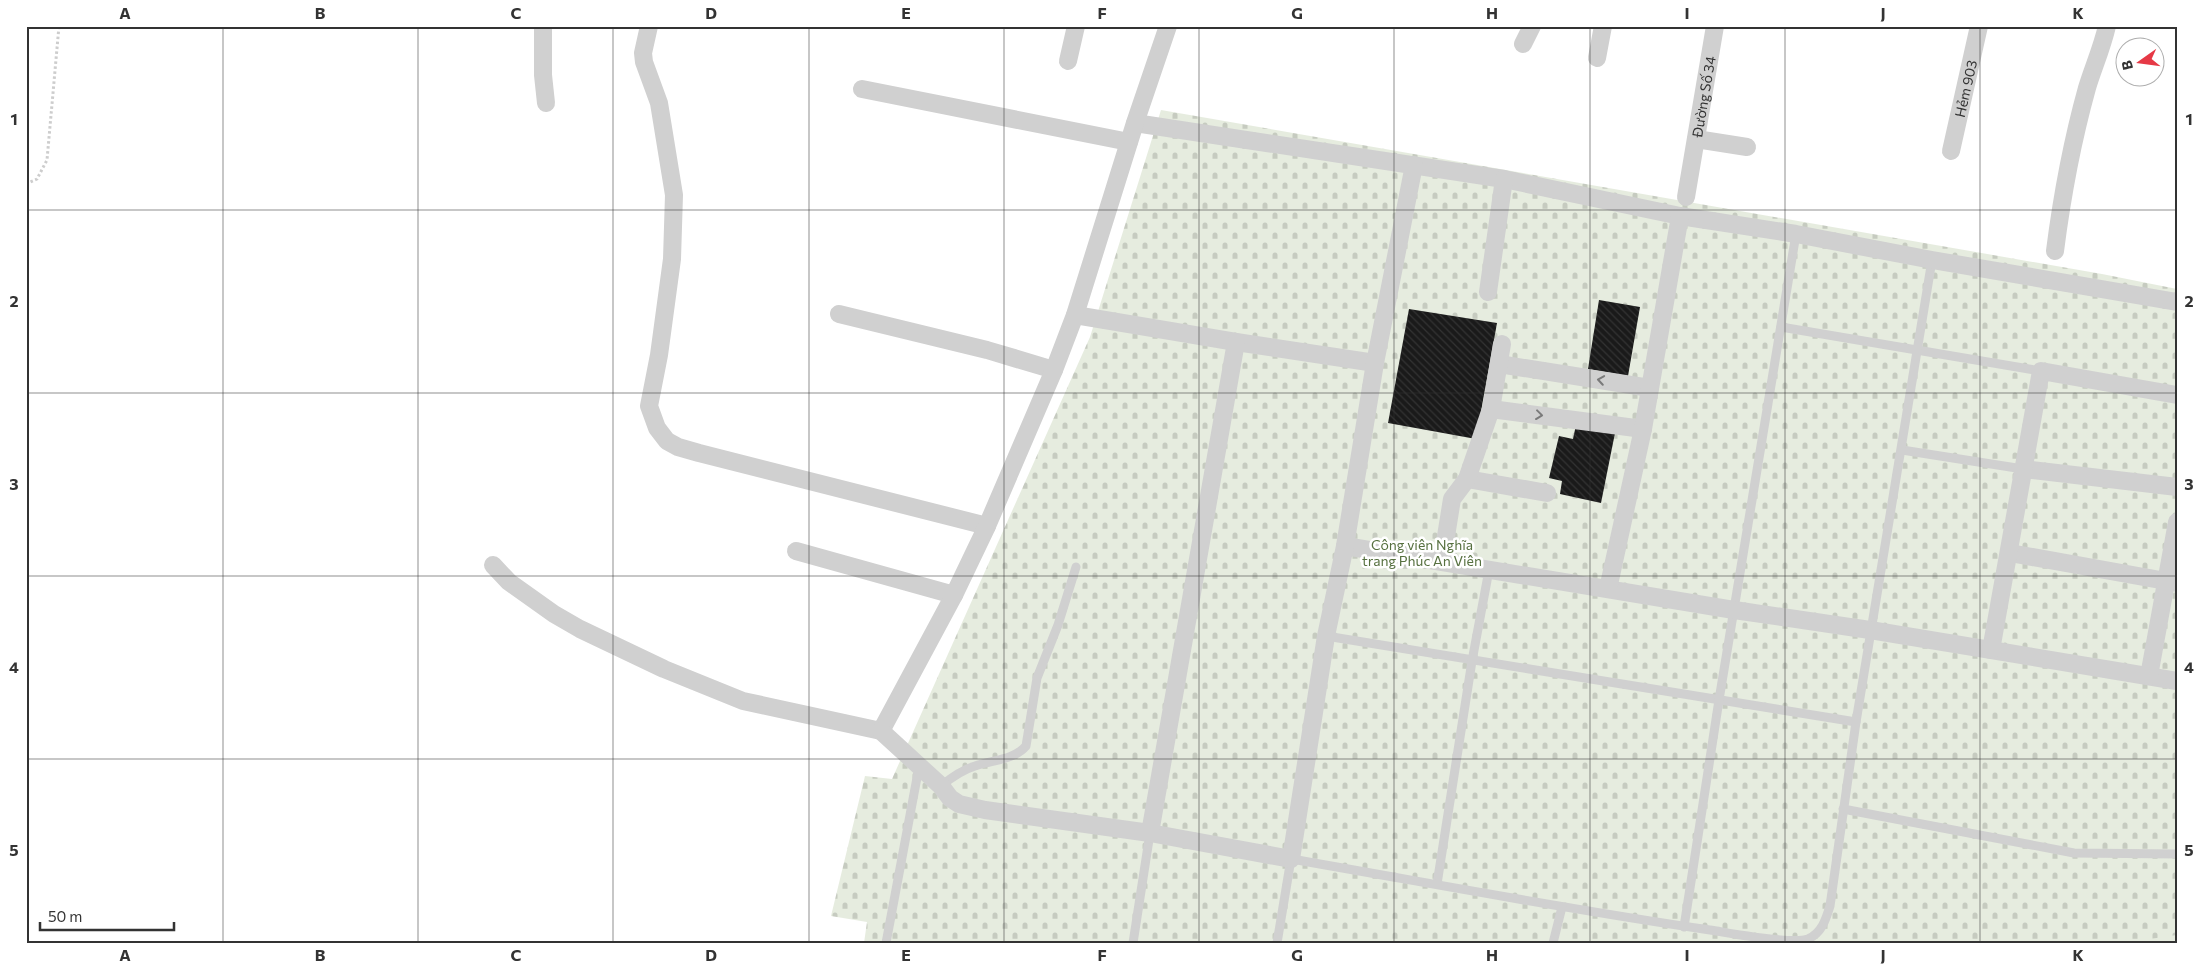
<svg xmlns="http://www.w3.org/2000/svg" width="2203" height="969" font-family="Commissioner,sans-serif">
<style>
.grass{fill:url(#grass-tufts)}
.cemetery{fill:url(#cemetery-stones)}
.building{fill:url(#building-back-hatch)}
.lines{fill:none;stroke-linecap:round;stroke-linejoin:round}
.path{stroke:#cdcdcd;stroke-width:3;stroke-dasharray:2.5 2.5;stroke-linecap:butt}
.lane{stroke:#d0d0d0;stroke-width:9}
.street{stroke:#d0d0d0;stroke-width:18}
.oneway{stroke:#7a7a7a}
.grid{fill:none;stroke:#333;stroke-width:1;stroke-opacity:0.55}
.labels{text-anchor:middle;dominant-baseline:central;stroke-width:5;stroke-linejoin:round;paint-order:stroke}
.street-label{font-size:14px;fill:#333;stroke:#fff}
.park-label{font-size:14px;fill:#56703f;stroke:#fff}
.neatline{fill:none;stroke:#333;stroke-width:2}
.grid-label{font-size:16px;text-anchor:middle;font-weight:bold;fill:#333}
</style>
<defs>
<pattern id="grass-tufts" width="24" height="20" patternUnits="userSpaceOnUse" patternTransform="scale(1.25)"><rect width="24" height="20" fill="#e6ecdf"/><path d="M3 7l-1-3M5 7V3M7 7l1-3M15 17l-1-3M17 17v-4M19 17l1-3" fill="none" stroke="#c6cbc0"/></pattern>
<pattern id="cemetery-stones" width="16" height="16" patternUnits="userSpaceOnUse" patternTransform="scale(1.25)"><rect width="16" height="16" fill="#e6ecdf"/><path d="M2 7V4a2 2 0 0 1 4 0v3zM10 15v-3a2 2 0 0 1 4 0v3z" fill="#c6cbc0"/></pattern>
<pattern id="building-back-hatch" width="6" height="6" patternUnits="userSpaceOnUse" patternTransform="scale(1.25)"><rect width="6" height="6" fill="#1a1a1a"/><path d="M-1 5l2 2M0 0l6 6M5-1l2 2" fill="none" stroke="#333"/></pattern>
</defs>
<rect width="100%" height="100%" fill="#fff"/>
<polygon class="grass" points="2177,934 2177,943 2113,943"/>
<polygon class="cemetery" points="1161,110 2102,274 2177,289 2177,935 2123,943 864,943 867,922 831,916 865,776 892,779 1090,337"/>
<g class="building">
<polygon points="1599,300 1640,307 1628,376 1588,369"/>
<polygon points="1409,309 1497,323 1476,439 1388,423"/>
<polygon points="1576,425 1615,433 1601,503 1560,494 1562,481 1549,478 1559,436 1573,439"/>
</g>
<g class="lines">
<polyline class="path" points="26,184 37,179 47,160 59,26"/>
<g class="lane">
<polyline points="1781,327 2041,371"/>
<polyline points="1902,450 2023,469"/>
<polyline points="1326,636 1856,722"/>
<path d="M941,786C952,777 962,770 975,766C992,760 1014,760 1026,746L1037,678L1058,625L1076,567"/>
<polyline points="1843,809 2074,853 2177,854"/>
<polyline points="1437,884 1472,661 1489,570"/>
<polyline points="1684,927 1719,700 1796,234"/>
<polyline points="886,943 919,767"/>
<polyline points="1133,943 1150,833"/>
<path d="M1277,943L1291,859C1430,883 1570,910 1710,930C1730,933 1792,945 1808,939C1822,933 1826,919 1830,906L1856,722L1932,260"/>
<polyline points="1553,943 1562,907"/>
</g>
<g class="street">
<polyline points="543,26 543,75 546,103"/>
<polyline points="649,26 643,53 644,62 659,103 674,195 672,259 659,355 649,406 657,428 667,441 678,447 699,453 987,526"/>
<polyline points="1523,44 1532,26"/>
<polyline points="1597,58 1603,26"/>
<polyline points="1068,61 1076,26"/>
<polyline points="862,89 1129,142"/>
<polyline points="1135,123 1504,179 1680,216 1796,234 1932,260 2177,302"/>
<polyline points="1696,139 1747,147"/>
<path id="s1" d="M1951,151L1979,26"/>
<path id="s2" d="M1686,197L1715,26"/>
<path d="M2055,251C2062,196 2072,142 2087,88C2093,68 2102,48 2107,26"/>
<polyline points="1488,292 1504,179"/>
<polyline points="839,314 987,350 1054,370"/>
<polyline points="1075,315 1236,342 1375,363"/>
<polyline points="1499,364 1650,388"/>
<polyline points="1491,409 1643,429"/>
<polyline points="2023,469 2177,487"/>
<polyline points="1467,479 1547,493"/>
<polyline points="1345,546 1734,610 1870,630 2177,681"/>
<polyline points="796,551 954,595"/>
<polyline points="2010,553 2177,583"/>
<polyline points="1442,561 1452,499 1467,479 1491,409 1502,344"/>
<polyline points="493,565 509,582 554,614 580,629 664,669 743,701 881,731 954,595 987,526 1054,370 1075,315 1135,123 1168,26"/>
<polyline points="1608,589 1643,429 1680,216"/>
<polyline points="1991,650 2041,371 2177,395"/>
<polyline points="2149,676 2177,522"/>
<polyline points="881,731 941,786 950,798 959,804 985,810 1150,833 1291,859 1326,636 1345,546 1375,363 1414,165"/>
<polyline points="1150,833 1236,342"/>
</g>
</g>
<defs><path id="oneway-chevron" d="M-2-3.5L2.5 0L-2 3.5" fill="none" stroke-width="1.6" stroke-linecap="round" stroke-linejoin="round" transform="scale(1.25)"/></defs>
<g class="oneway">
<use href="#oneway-chevron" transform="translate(1601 380) rotate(-171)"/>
<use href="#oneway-chevron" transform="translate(1539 415) rotate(7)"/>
</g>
<path class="grid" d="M223,26V943M418,26V943M613,26V943M809,26V943M1004,26V943M1199,26V943M1394,26V943M1590,26V943M1785,26V943M1980,26V943M26,210H2177M26,393H2177M26,576H2177M26,759H2177"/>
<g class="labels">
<g class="street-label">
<text stroke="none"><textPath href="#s1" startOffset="64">Hẻm 903</textPath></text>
<text stroke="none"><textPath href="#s2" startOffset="102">Đường Số 34</textPath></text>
</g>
<g class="park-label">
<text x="1422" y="544">Công viên Nghĩa<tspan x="1422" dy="16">trang Phúc An Viên</tspan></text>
</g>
</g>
<rect width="2203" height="969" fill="none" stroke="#ffffff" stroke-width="55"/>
<g transform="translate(2140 62) rotate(256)"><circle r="24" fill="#ffffff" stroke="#adadad"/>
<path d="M0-4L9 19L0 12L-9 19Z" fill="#e63946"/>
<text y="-8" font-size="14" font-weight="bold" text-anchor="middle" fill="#333333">B</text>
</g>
<path d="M40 922v8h134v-8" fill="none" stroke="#333333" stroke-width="2.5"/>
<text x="48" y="922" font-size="15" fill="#333333" stroke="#ffffff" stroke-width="4" paint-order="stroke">50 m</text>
<rect x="28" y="28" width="2148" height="914" class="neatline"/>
<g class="grid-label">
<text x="125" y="19">A</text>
<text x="320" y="19">B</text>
<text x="516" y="19">C</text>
<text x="711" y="19">D</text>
<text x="906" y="19">E</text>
<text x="1102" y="19">F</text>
<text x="1297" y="19">G</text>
<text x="1492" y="19">H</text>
<text x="1687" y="19">I</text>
<text x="1883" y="19">J</text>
<text x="2078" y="19">K</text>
<text x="14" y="125">1</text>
<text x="2189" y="125">1</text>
<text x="14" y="307">2</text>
<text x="2189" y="307">2</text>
<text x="14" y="490">3</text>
<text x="2189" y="490">3</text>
<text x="14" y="673">4</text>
<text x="2189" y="673">4</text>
<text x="14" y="856">5</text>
<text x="2189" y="856">5</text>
<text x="125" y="961">A</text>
<text x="320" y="961">B</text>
<text x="516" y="961">C</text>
<text x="711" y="961">D</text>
<text x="906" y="961">E</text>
<text x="1102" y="961">F</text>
<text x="1297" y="961">G</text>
<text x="1492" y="961">H</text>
<text x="1687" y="961">I</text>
<text x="1883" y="961">J</text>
<text x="2078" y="961">K</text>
</g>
</svg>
